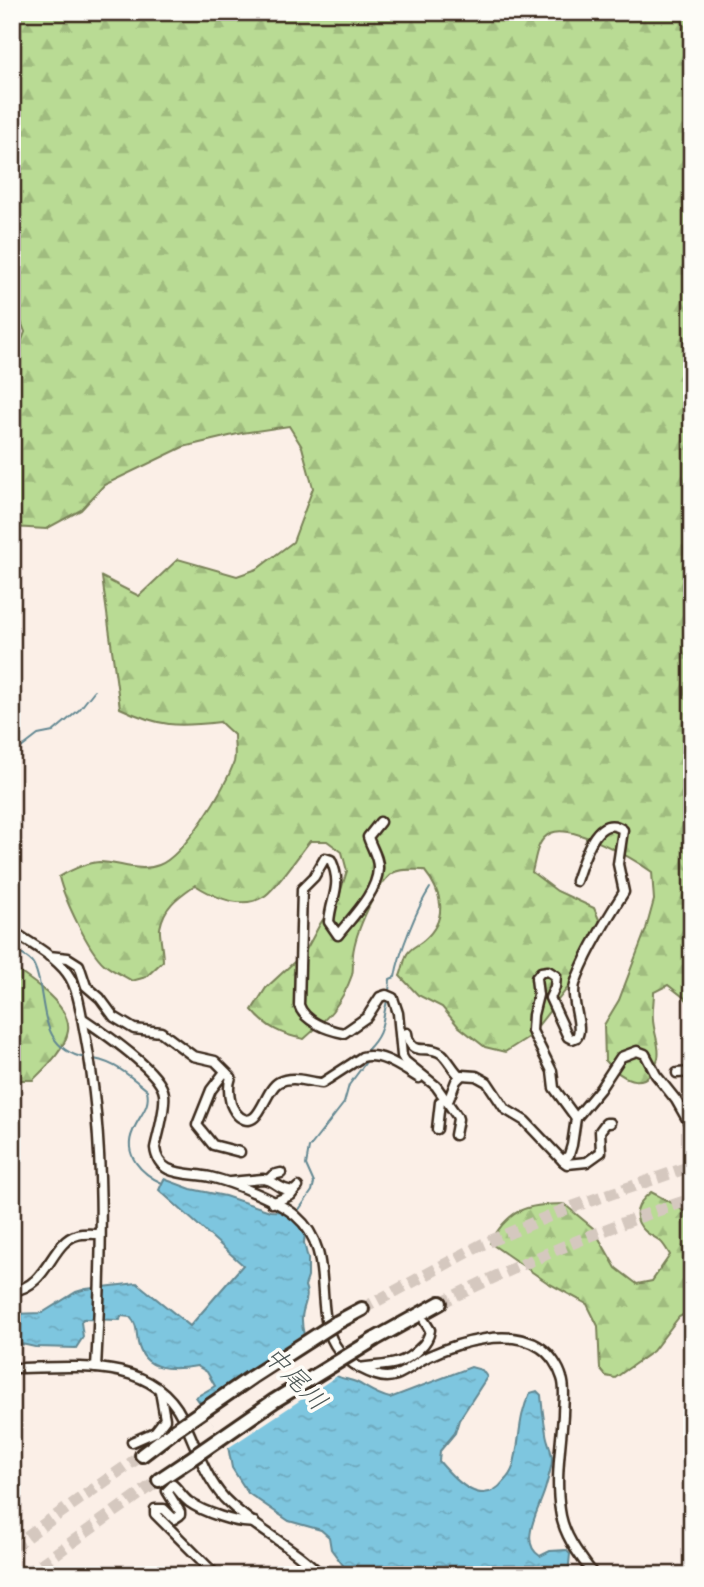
<svg xmlns="http://www.w3.org/2000/svg" width="704" height="1587" font-family="Itim,'Klee One',sans-serif">
<style>
.forest{fill:url(#forest-firs);stroke:#7a8259;stroke-width:2}
.water{fill:url(#water-ripples);stroke:#638892;stroke-width:2}
.pier{fill:#fbefe7}
.lines{fill:none;stroke-linecap:round;stroke-linejoin:round}
.stream{stroke:#638892;stroke-width:2}
.highway-tunnel{stroke:#d5c8bf;stroke-width:12;stroke-dasharray:12 6;stroke-linecap:butt}
.minor-casing{stroke:#3b2a1e;stroke-width:13}
.highway-casing{stroke:#3b2a1e;stroke-width:18}
.minor{stroke:#fdfcf7;stroke-width:8}
.highway{stroke:#fdfcf7;stroke-width:12}
.highway-bridge-casing{stroke:#3b2a1e;stroke-width:18;stroke-linecap:butt}
.highway-bridge{stroke:#fdfcf7;stroke-width:12}
.labels{text-anchor:middle;dominant-baseline:central;stroke-width:7;stroke-linejoin:round;paint-order:stroke}
.water-label{font-size:26px;font-style:italic;fill:#4f5958;stroke:#fdfcf7}
</style>
<defs>
<pattern id="forest-firs" width="22" height="20" patternUnits="userSpaceOnUse" patternTransform="scale(1.75)"><rect width="22" height="20" fill="#b9db94"/><path d="M5 1l3.5 6h-7zM16 11l3.5 6h-7z" fill="#a0bc7f"/></pattern>
<pattern id="water-ripples" width="26" height="14" patternUnits="userSpaceOnUse" patternTransform="scale(1.75)"><rect width="26" height="14" fill="#7ec6df"/><path d="M2 4q2-2 4 0t4 0M15 11q2-2 4 0t4 0" fill="none" stroke="#6eaabf"/></pattern>
</defs>
<rect width="100%" height="100%" fill="#fbefe7"/>
<filter id="ink" filterUnits="userSpaceOnUse"><feTurbulence type="fractalNoise" baseFrequency=".0143" numOctaves="2"/><feDisplacementMap in="SourceGraphic" scale="14" xChannelSelector="R" yChannelSelector="G"/><feConvolveMatrix kernelMatrix="1 2 1 2 8 2 1 2 1" color-interpolation-filters="sRGB"/></filter>
<g filter="url(#ink)">
<g class="forest">
<path d="M12,12H692V1010L687,1000L668,985L654,992C654,1001 652,1010 653,1019C653,1031 661,1047 658,1058C648,1094 623,1080 605,1061L604,1025L619,1000L646,929L654,900L652,872C634,859 572,823 551,833C536,840 536,858 532,872L557,891L594,908L601,924L576,977L530,1036L505,1052L485,1047L458,1026L442,1007L418,995L400,976C403,969 404,960 407,954C411,947 419,945 424,940C449,918 442,892 424,870C414,870 401,868 393,873C376,884 355,934 353,954C352,961 354,968 352,975C342,1004 326,1020 304,1039C282,1035 266,1027 252,1010L266,988L305,952L320,924L339,896L347,871L342,852L327,841H310C300,853 275,891 263,897C241,910 214,897 195,885C178,897 164,906 160,928C159,932 163,952 163,961L146,977L132,981C123,975 112,971 104,964C88,950 64,898 59,877C71,870 85,863 99,862C119,862 139,873 159,865C184,856 226,787 234,762C236,754 234,743 234,735L220,722C177,727 160,727 120,708L102,577L139,596L178,559L237,576L257,569L293,542L313,488L302,447L289,426L242,433L183,447L104,485L81,510L46,529L12,527V366L25,332L18,314L12,308Z"/>
<path d="M12,967C30,979 72,1006 68,1031C65,1050 46,1067 33,1080H12Z"/>
<path d="M651,1192L676,1205L692,1219V1310L679,1317L653,1351L615,1378L606,1376L600,1369L598,1326L587,1304L548,1283L490,1243C509,1209 526,1204 564,1204L593,1228L616,1268L637,1284L652,1281L670,1255C667,1250 664,1244 660,1241C655,1237 649,1235 645,1231C630,1217 637,1203 651,1192Z"/>
</g>
<path class="water" d="M164,1179L191,1189L225,1196L270,1211L295,1212L302,1216L306,1223L304,1243L308,1259V1277L305,1286C310,1298 303,1305 302,1317C301,1340 315,1365 335,1375C341,1379 349,1379 356,1382C368,1388 376,1395 390,1398L471,1367L482,1370L487,1377L459,1420L455,1433L440,1451L439,1461C455,1480 482,1510 504,1481C508,1477 511,1473 513,1467C521,1441 517,1419 530,1393L537,1391L541,1395C542,1408 544,1421 546,1433C547,1442 552,1449 552,1460C552,1467 548,1478 546,1486C541,1507 517,1542 540,1556L550,1551L566,1550L570,1554L568,1575H365L361,1571L348,1572L331,1549L329,1537L321,1530L289,1521L248,1493L232,1468L227,1441L196,1397L215,1386L207,1372L197,1366C173,1370 144,1372 138,1343C136,1332 138,1325 130,1317L121,1316L120,1320L83,1319L81,1322L83,1337L76,1348L35,1347L12,1342V1314L42,1313L76,1292L86,1289L137,1283L190,1326L243,1265L159,1190Z"/>
<polygon class="pier" points="307,1331 308,1338 322,1363 340,1374 225,1450 215,1426 198,1404"/>
<g class="lines">
<g class="stream">
<polyline points="12,755 38,735 53,732 79,710 94,691"/>
<path d="M12,949C18,952 26,956 31,961C36,966 37,974 39,981C46,1015 44,1049 85,1058"/>
<path d="M389,992L390,979L395,977C399,953 417,908 430,888"/>
<path d="M367,1050C385,1032 381,1023 387,1001"/>
<path d="M94,1059C116,1063 130,1076 147,1090C151,1108 139,1115 133,1131C122,1155 142,1174 162,1183"/>
<polyline points="298,1211 312,1191 314,1183 306,1165 309,1148 344,1103 349,1085 366,1062"/>
</g>
<g class="highway-tunnel">
<path d="M440,1303C522,1263 605,1227 692,1199"/>
<polyline points="362,1309 483,1244 566,1209 692,1166"/>
<polyline points="12,1547 142,1455"/>
<polyline points="26,1575 159,1480"/>
</g>
<g class="minor-casing">
<g id="minor">
<path d="M380,822L368,837C371,847 379,858 378,869C377,893 352,917 338,935L329,922C331,896 343,887 331,860L325,858L314,877L302,889L299,1005C304,1021 327,1030 344,1033L367,1017L380,997L386,995L393,998L398,1013L402,1056L405,1061L436,1086L457,1116L458,1119L455,1135"/>
<path d="M576,881C583,862 596,810 623,830L618,864L624,892C608,917 584,956 575,984C570,1001 584,1026 577,1037L572,1039L568,1037L550,998L555,987L556,976L548,971L541,972L536,978L538,995L533,1015L532,1031L552,1071L554,1088L576,1118"/>
<path d="M12,931C30,943 53,955 67,973C79,989 81,1015 85,1034C106,1144 102,1257 96,1368"/>
<path d="M49,956L68,958L79,965L86,986L100,998L114,1017L134,1029L161,1032L193,1056L215,1061L231,1077C228,1085 229,1096 231,1104C233,1109 236,1114 240,1117C260,1131 264,1090 279,1082C292,1075 308,1082 322,1083L362,1057C382,1052 402,1068 419,1078"/>
<path d="M82,1018C101,1031 161,1071 164,1094C166,1108 158,1134 155,1148C156,1157 159,1164 168,1169C181,1175 196,1174 210,1177C232,1182 279,1201 296,1216C350,1262 289,1345 376,1375C398,1383 411,1364 429,1356C459,1342 511,1327 541,1348C550,1354 559,1367 562,1378C566,1389 563,1403 563,1415C561,1445 555,1479 560,1510C563,1535 579,1555 594,1575"/>
<path d="M407,1033C410,1059 428,1043 442,1054C448,1059 453,1070 460,1076"/>
<polyline points="224,1073 211,1090 197,1125 213,1145 240,1152"/>
<polyline points="677,1073 692,1072"/>
<polyline points="446,1101 449,1099 456,1081 462,1075 476,1076 487,1082 505,1109 525,1121 563,1161 569,1155 572,1145 576,1118 600,1089 621,1057 637,1051 645,1054 656,1075 676,1100 692,1128"/>
<polyline points="437,1129 440,1102"/>
<polyline points="563,1161 567,1164 587,1162 601,1152 600,1131 606,1123 610,1123"/>
<polyline points="269,1179 273,1175 281,1173"/>
<path d="M230,1182L263,1179C276,1180 277,1190 294,1191L298,1187"/>
<polyline points="272,1203 291,1195 294,1191"/>
<path d="M12,1291C48,1287 51,1242 77,1235C84,1233 92,1234 99,1234"/>
<path d="M12,1368C70,1368 151,1355 182,1417C196,1445 203,1474 224,1498C253,1528 292,1545 321,1575"/>
<path d="M360,1368C384,1364 400,1368 419,1349C425,1344 429,1338 430,1330L425,1322"/>
<polyline points="132,1442 155,1432 165,1419 160,1391"/>
<polyline points="186,1574 188,1575"/>
<path d="M216,1575L155,1514V1509H164L174,1519L180,1515V1512L167,1491L173,1485C179,1490 182,1497 189,1502C201,1511 239,1525 254,1522"/>
</g>
</g>
<g class="highway-casing">
<g id="highway">
<polyline points="336,1323 362,1309"/>
<polyline points="375,1339 440,1303"/>
<polyline points="142,1455 175,1430"/>
<polyline points="159,1480 189,1460"/>
</g>
</g>
<use href="#minor" class="minor"/>
<use href="#highway" class="highway"/>
<g class="highway-bridge-casing">
<g id="highway-bridge">
<polyline points="175,1430 252,1377 336,1323"/>
<polyline points="189,1460 274,1401 375,1339"/>
</g>
</g>
<use href="#highway-bridge" class="highway-bridge"/>
</g>
</g>
<g class="labels">
<g class="water-label">
<text transform="translate(296 1378) rotate(46)">中尾川</text>
</g>
</g>
<rect width="704" height="1587" fill="none" stroke="#fdfcf7" stroke-width="42"/>
<rect x="21" y="21" width="662" height="1545" fill="none" stroke="#3b2a1e" stroke-width="2.5" filter="url(#ink)"/>
</svg>
